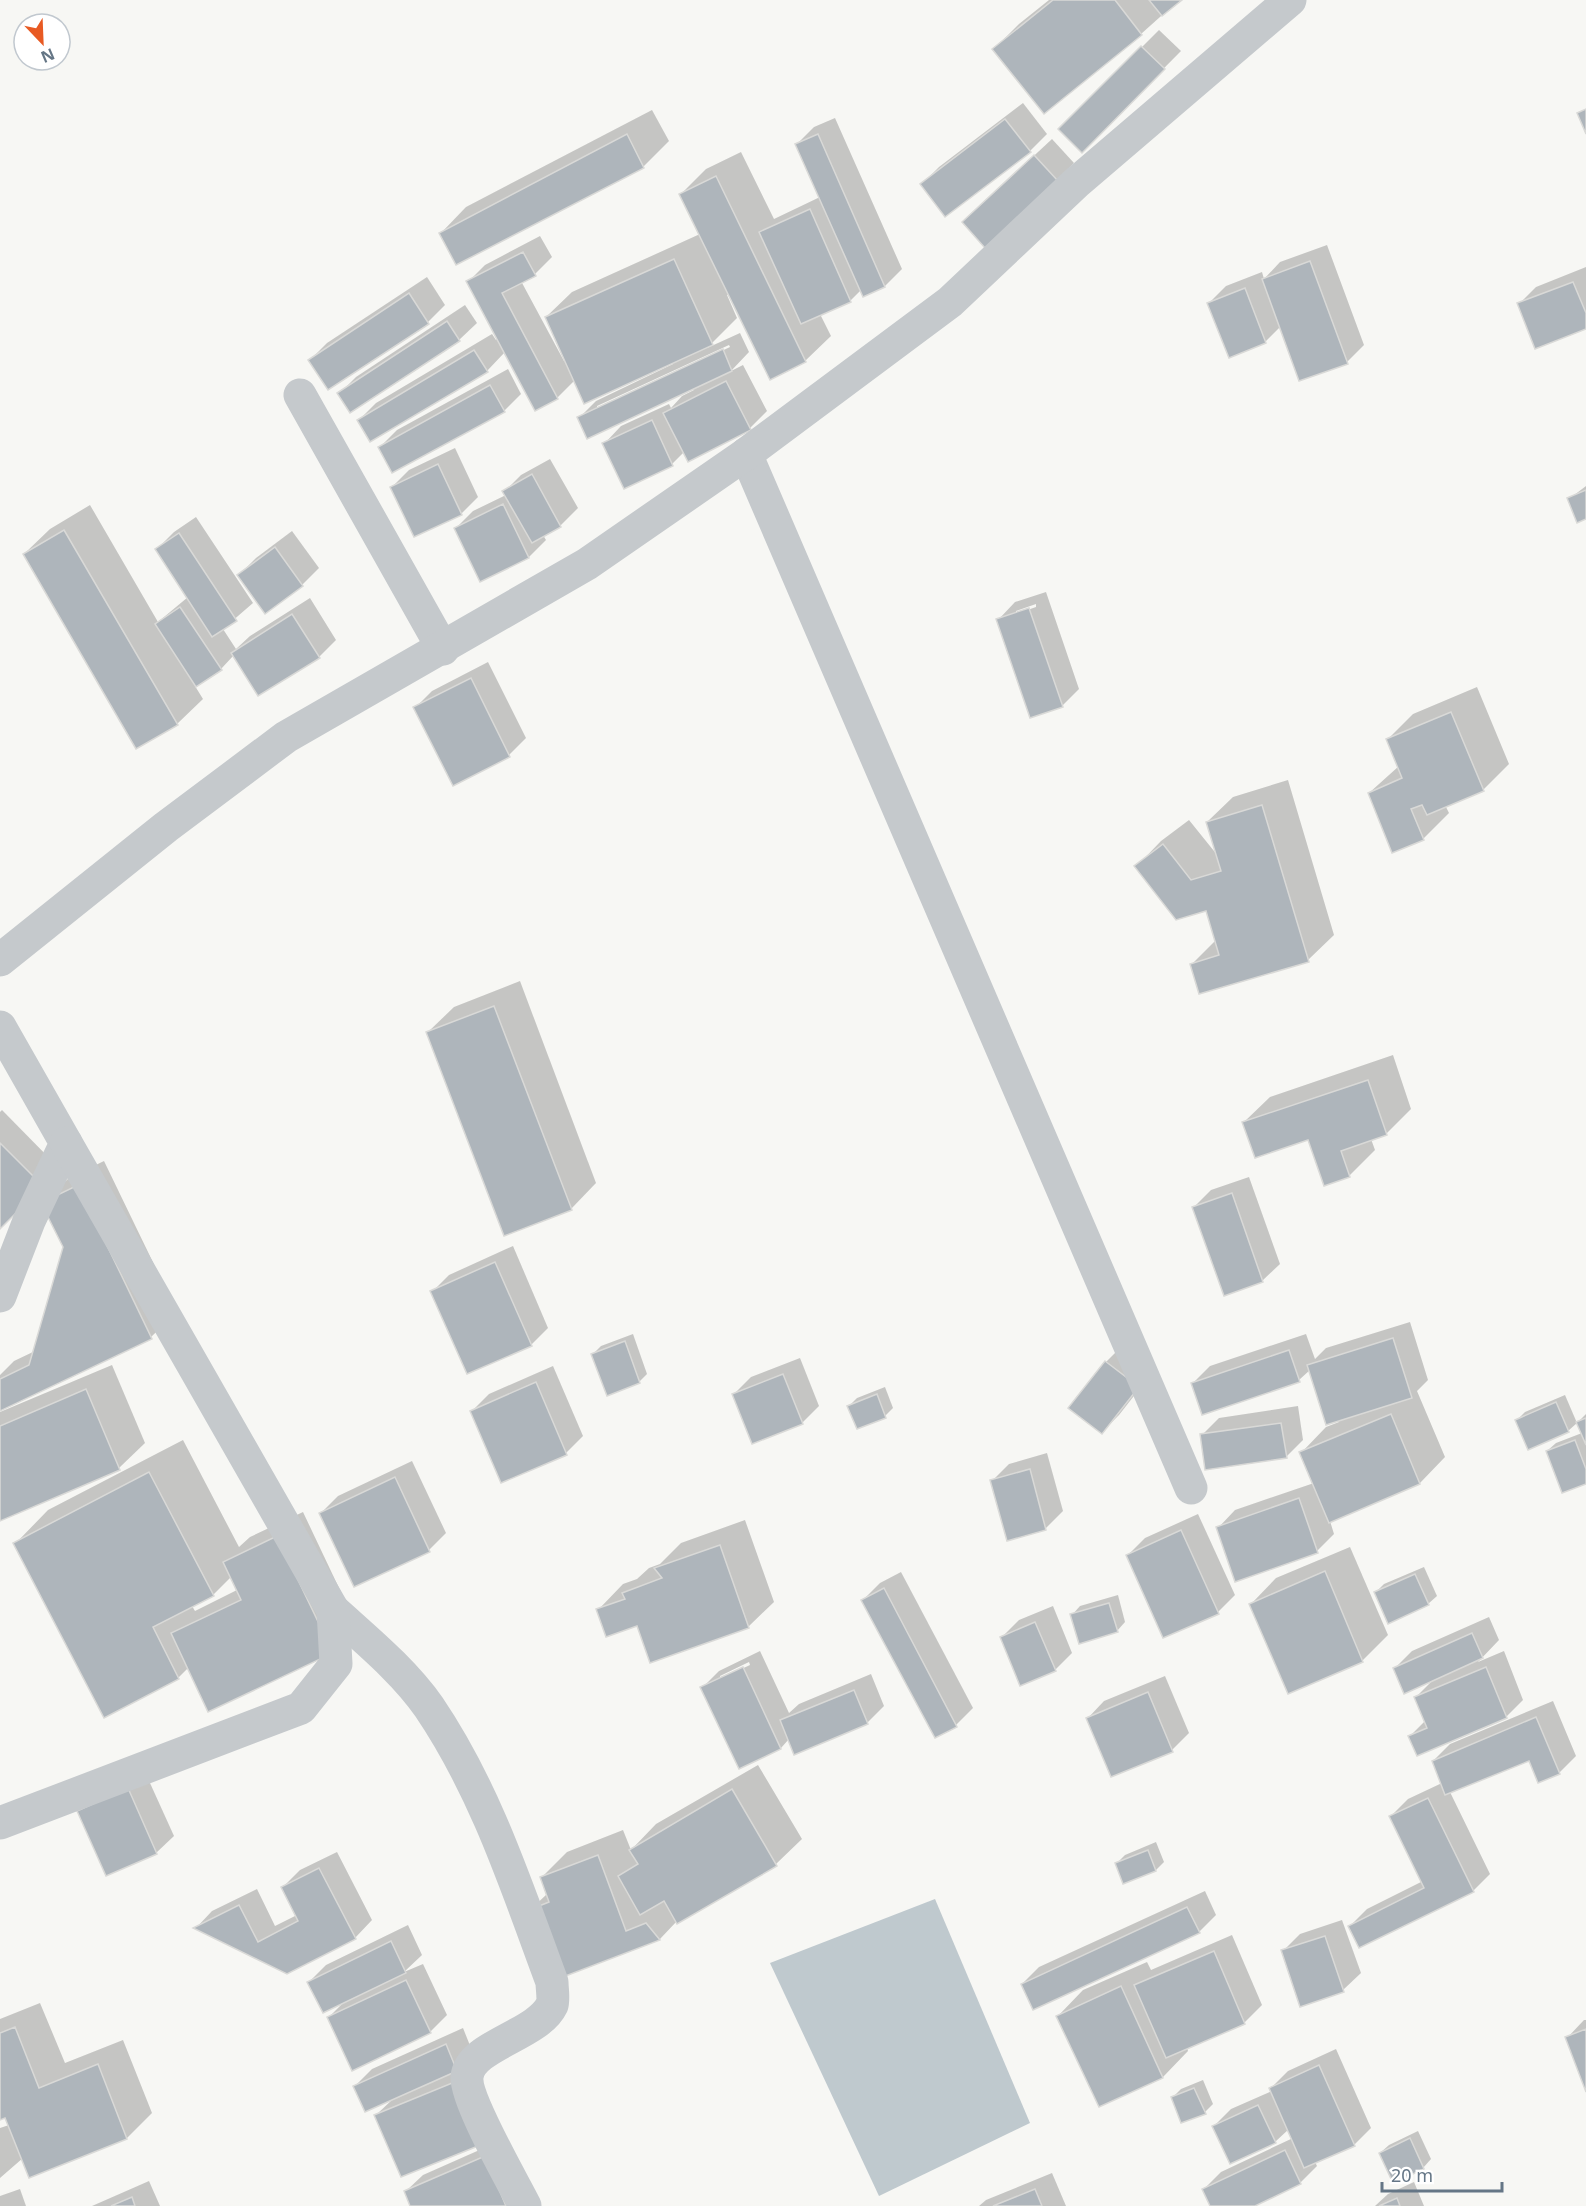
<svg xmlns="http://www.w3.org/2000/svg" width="1586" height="2206" font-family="'Noto Sans',sans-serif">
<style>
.water{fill:#bfc9ce}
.shadow{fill:#0003;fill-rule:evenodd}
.building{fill:#aeb5bb;stroke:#d9d9d7;stroke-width:1.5}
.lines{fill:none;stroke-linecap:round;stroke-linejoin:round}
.street{stroke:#c5c9cc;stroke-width:33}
</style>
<rect width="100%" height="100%" fill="#f7f7f4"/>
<polygon class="water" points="935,1899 1030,2123 879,2196 770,1963"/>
<g class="shadow">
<polygon points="1049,0 1179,0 1141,34 1044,112 994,49 1019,24"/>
<polygon points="1159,30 1181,51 1082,151 1060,129"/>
<polygon points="1023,103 1047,134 1030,151 922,184 939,167"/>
<polygon points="652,110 669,141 643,167 457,263 441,233 466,207"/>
<path d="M835,118L902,269L885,286L863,295L861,290L851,300L820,314L831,336L805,361L730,294L727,295L737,318L707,348L740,333L749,352L731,371L743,365L767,411L750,428L684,452L672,464L604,444L621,426L669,404L671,408L682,396L694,390L693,388L579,418L596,401L673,364L672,362L575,380L557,398L505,352L487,371L359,420L376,403L492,334L496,340L498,338L468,282L485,265L540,236L552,257L535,274L521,281L564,361L566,360L546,317L572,292L700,234L681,194L706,169L741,152L774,219L820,197L797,144L814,127ZM729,345L730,347L597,410V406Z"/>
<polygon points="1052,139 1074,163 1057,180 981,205"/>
<polygon points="1327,245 1364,345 1347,362 1281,326 1265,342 1209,303 1226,286 1262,272 1264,279 1280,262"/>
<polygon points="1586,267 1586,328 1519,304 1536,287"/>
<polygon points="427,277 445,305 428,322 329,388 310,360 327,343"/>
<polygon points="465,305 477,323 459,340 351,411 339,394 356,377"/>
<polygon points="508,369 521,394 504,411 380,447 397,430"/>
<polygon points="455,448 478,497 461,514 392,487 409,470"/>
<polygon points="550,459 578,508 561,525 543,535 546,540 529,557 481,580 456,528 473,511 506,495 504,492 521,475"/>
<polygon points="1586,486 1586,518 1569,499"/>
<polygon points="90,505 158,622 188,597 157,549 174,532 196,517 253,603 223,629 236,649 250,636 310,598 336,640 319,657 234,655 221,669 195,686 203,699 177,724 24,554 50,529"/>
<polygon points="292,531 319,568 302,585 239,575 256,558"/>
<path d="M1046,592L1079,689L1062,706L998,620L1015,602ZM1036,604V607L1016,614V611Z"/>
<polygon points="488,662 526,738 509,755 415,708 432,691"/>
<polygon points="1477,687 1509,764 1483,790 1445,805 1449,813 1423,839 1369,793 1399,766 1388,739 1413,714"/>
<polygon points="1288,780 1334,935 1308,960 1192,964 1216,940 1207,910 1136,867 1161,841 1189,820 1218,856 1207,822 1233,797"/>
<polygon points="520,981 596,1183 571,1209 428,1032 454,1007"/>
<polygon points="1393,1055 1411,1109 1386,1134 1371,1139 1375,1150 1350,1175 1325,1184 1309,1138 1244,1122 1270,1097"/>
<polygon points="2,1110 59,1168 0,1227 0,1112"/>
<polygon points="104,1161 177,1312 151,1337 0,1409 0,1375 14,1361 35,1351 64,1247 43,1203 69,1178"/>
<polygon points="1249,1177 1280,1264 1262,1281 1194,1207 1211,1190"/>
<polygon points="513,1246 548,1328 531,1345 432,1292 449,1275"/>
<polygon points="1410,1322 1428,1380 1417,1391 1445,1457 1420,1483 1330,1521 1334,1534 1317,1551 1218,1528 1235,1510 1314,1483 1301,1453 1326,1427 1339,1422 1310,1370 1299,1380 1193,1383 1210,1366 1306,1334 1315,1359 1326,1348"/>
<polygon points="633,1334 647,1374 639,1382 593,1354 601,1346"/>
<polygon points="1123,1345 1155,1369 1119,1415 1102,1432 1106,1362"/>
<polygon points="800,1358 819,1406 802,1423 734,1394 751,1377"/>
<polygon points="112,1365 145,1443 119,1468 0,1519 0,1412"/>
<polygon points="553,1366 583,1436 566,1453 472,1411 489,1394"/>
<polygon points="885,1387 893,1408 885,1416 849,1406 857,1398"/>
<polygon points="1565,1395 1577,1423 1568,1431 1517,1420 1525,1412"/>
<polygon points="1298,1406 1303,1440 1286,1457 1202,1435 1219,1418"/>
<polygon points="1586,1414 1586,1482 1547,1451 1556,1443 1582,1433 1578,1422"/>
<path d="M183,1440L239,1547L250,1537L303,1512L357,1626L189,1667L179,1677L105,1716L15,1544L48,1510ZM231,1577L237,1590L195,1611L192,1606L214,1594Z"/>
<polygon points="1047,1453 1063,1511 1046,1528 992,1481 1009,1464"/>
<polygon points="412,1461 446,1533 429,1550 321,1513 338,1496"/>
<polygon points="1198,1514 1235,1595 1218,1612 1128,1555 1145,1538"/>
<polygon points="745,1520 774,1602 748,1627 638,1624 598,1610 623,1584 637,1579 649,1568 660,1564 681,1543"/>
<polygon points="1350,1547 1388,1635 1362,1661 1251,1604 1276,1578"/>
<polygon points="1424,1567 1437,1596 1428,1604 1376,1592 1384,1584"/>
<polygon points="901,1572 973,1708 956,1725 935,1736 863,1600 880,1583"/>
<polygon points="1118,1595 1125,1622 1117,1631 1072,1615 1080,1606"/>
<polygon points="1053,1606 1072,1653 1055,1670 1002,1637 1019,1620"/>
<polygon points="1489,1617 1499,1640 1478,1662 1504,1651 1523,1700 1506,1717 1410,1736 1425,1721 1416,1697 1434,1679 1395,1668 1412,1651"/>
<path d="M760,1651L789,1713L799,1704L871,1674L884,1706L867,1723L789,1739L781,1748L740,1767L702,1688L719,1671ZM749,1662L750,1665L720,1679V1676Z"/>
<polygon points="1165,1676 1189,1733 1172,1750 1087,1719 1104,1701"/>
<polygon points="1553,1701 1576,1756 1559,1773 1529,1759 1450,1792 1490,1874 1473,1891 1350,1926 1367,1909 1423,1881 1391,1816 1408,1799 1442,1783 1433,1761 1450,1744"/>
<polygon points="758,1765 802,1839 776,1864 677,1921 660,1939 556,1978 530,1910 547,1894 541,1878 567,1852 623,1830 631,1850 656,1824"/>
<polygon points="145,1772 174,1836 156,1853 107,1874 78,1811"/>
<polygon points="1156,1842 1164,1862 1156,1870 1124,1883 1117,1863 1125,1855"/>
<polygon points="337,1852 372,1920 355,1938 287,1972 196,1928 212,1911 257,1889 275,1926 297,1915 283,1887 300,1870"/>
<polygon points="1205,1891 1216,1915 1199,1932 1022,1984 1039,1967"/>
<polygon points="1342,1920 1361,1973 1343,1990 1301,2005 1283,1951 1300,1934"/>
<polygon points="408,1925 422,1955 404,1972 423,1964 447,2015 430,2032 328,2018 344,2002 309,1982 326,1965"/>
<polygon points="1232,1935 1262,2005 1245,2022 1187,2047 1188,2051 1163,2077 1099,2106 1058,2016 1083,1990 1147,1962 1151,1970"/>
<polygon points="40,2003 65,2063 123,2040 152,2113 127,2138 23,2158 0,2178 0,2128 9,2125 6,2116 0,2118 0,2019"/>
<polygon points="1584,2020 1586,2020 1586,2088 1567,2038"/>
<polygon points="463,2028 473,2053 482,2142 376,2115 394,2098 355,2086 372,2069"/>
<polygon points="1336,2049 1371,2128 1354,2145 1315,2162 1317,2166 1300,2183 1251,2206 1212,2206 1204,2189 1221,2172 1293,2138 1289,2129 1275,2142 1214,2126 1231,2109 1272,2091 1271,2088 1288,2071"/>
<polygon points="1203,2080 1213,2104 1205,2112 1173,2097 1181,2089"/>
<polygon points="1418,2131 1431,2159 1423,2168 1380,2153 1389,2145"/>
<polygon points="502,2140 523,2188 506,2205 412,2206 405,2192 423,2175"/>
<polygon points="1052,2173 1066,2206 979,2206 986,2200"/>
<polygon points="149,2181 160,2206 92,2206"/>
<polygon points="1414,2182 1424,2206 1375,2206 1388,2194"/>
<polygon points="20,2189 26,2206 0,2206 0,2196"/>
</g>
<g class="building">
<polygon points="1053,0 1115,0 1142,35 1044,114 992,49"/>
<polygon points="1149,0 1182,0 1162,16"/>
<polygon points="1141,46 1165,69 1082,153 1058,129"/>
<polygon points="1586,109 1586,134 1577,113"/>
<polygon points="1005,119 1031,152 945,217 920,184"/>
<polygon points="627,134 644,168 456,265 439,233"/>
<polygon points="818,134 885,287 863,297 795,144"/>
<polygon points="1034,155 1058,181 985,248 962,222"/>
<polygon points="716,176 806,362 770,380 679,194"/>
<polygon points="810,209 851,302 801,324 759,232"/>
<polygon points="523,252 536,276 502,293 558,399 535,411 466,281"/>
<polygon points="674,259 713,345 584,404 545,317"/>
<polygon points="1310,261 1348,364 1299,381 1262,279"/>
<polygon points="1573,282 1586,313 1586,329 1535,349 1517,303"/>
<polygon points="1245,288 1266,343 1229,358 1207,303"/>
<polygon points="409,293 429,324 328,390 308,360"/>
<polygon points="447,321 460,341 350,413 337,393"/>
<polygon points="723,349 732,371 587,439 577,417"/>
<polygon points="474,350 488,372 370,442 357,420"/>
<polygon points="726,381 751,430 688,462 663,413"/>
<polygon points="490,385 505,412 392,473 378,447"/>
<polygon points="652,420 673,466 624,489 602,443"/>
<polygon points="438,464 462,515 414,537 390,487"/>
<polygon points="532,474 561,527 532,543 502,491"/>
<polygon points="1586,490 1586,519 1577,523 1567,498"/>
<polygon points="503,504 529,558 480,582 454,528"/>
<polygon points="64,530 178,725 136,749 23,554"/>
<polygon points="179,533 237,621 212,637 155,549"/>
<polygon points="275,547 303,586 265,614 237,575"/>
<polygon points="180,607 222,670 196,687 155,624"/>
<polygon points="1029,608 1063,707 1030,718 996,619"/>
<polygon points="292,614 320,658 258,696 231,653"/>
<polygon points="471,678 510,757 453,786 413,707"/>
<polygon points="1451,712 1484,791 1427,815 1422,805 1411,809 1424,840 1392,853 1368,793 1402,778 1386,739"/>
<polygon points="1262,805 1309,962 1199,994 1190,964 1219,955 1206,911 1176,920 1134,866 1163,844 1191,880 1221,871 1206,822"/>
<polygon points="494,1006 572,1210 504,1236 426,1032"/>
<polygon points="1368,1080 1387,1135 1341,1151 1350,1177 1324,1186 1308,1140 1255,1158 1242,1122"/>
<polygon points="0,1143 43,1186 0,1229"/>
<polygon points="78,1185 152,1339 0,1411 0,1379 29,1365 63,1247 41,1203"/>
<polygon points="1232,1193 1263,1282 1224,1296 1192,1207"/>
<polygon points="495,1262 532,1346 467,1374 430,1291"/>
<polygon points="1393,1338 1412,1398 1326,1425 1307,1365"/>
<polygon points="625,1341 640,1383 607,1396 591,1354"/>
<polygon points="1289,1350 1300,1382 1202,1415 1191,1383"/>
<polygon points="1105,1361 1139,1387 1102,1434 1068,1408"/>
<polygon points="783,1374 803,1424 752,1444 732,1394"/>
<polygon points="536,1382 567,1455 501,1483 470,1411"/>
<polygon points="86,1389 120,1470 0,1521 0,1426"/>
<polygon points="877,1394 886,1418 857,1429 847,1406"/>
<polygon points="1556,1402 1569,1432 1528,1450 1515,1420"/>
<polygon points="1391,1414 1420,1484 1329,1523 1299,1452"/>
<polygon points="1586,1418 1586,1445 1576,1422"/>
<polygon points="1281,1423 1287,1458 1205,1470 1200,1434"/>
<polygon points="1575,1440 1586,1469 1586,1484 1562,1493 1546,1451"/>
<polygon points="1030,1469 1046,1530 1007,1541 990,1480"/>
<polygon points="149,1472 214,1596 153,1627 179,1679 104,1718 13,1543"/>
<polygon points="395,1477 430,1552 354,1587 319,1513"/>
<polygon points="1299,1498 1318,1553 1235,1582 1216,1527"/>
<polygon points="1181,1530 1219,1614 1163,1638 1126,1555"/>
<polygon points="277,1536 333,1653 208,1712 171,1633 241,1600 223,1562"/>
<polygon points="720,1545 749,1628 650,1663 637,1626 606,1637 596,1609 625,1599 622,1593 662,1578 654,1568"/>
<polygon points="1325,1571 1363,1662 1288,1694 1249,1604"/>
<polygon points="1415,1574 1429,1605 1388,1624 1374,1592"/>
<polygon points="884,1588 957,1727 935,1738 861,1600"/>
<polygon points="1109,1603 1118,1632 1079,1644 1070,1614"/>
<polygon points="1035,1622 1056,1671 1020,1686 1000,1637"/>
<polygon points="1472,1633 1483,1658 1404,1694 1393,1668"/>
<polygon points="743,1667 781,1749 739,1769 700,1687"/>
<polygon points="1486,1667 1507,1718 1417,1756 1408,1736 1427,1728 1414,1697"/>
<polygon points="854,1690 868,1724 794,1755 780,1720"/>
<polygon points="1148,1692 1173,1752 1111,1777 1086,1718"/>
<polygon points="1536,1717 1560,1774 1538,1783 1529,1761 1445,1795 1432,1761"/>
<polygon points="128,1788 157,1854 106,1876 77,1811"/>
<polygon points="732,1789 777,1866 677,1924 664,1901 640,1915 618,1876 638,1864 629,1850"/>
<polygon points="1428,1798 1474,1892 1359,1948 1348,1926 1424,1888 1389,1816"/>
<polygon points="1148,1850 1156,1871 1123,1884 1115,1863"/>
<polygon points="598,1855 626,1931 646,1923 660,1940 555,1980 529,1910 549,1902 540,1877"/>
<polygon points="319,1868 356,1939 287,1974 193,1928 239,1905 258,1942 298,1921 281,1887"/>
<polygon points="1187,1907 1200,1933 1033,2010 1021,1984"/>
<polygon points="1325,1936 1344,1992 1300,2007 1281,1950"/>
<polygon points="391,1941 406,1973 323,2013 307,1982"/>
<polygon points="1214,1951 1245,2024 1166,2058 1134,1985"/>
<polygon points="406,1980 431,2033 352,2071 327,2017"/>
<polygon points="1121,1986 1163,2078 1099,2107 1056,2016"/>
<polygon points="15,2027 39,2088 98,2064 127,2139 29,2178 5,2118 0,2120 0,2033"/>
<polygon points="1586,2029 1586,2092 1565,2037"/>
<polygon points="446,2044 457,2071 365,2112 353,2086"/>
<polygon points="1319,2065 1355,2146 1304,2168 1269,2088"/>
<polygon points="457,2081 483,2144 401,2177 374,2115"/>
<polygon points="1194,2088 1206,2114 1181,2123 1171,2097"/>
<polygon points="1258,2105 1276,2143 1230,2164 1212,2126"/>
<polygon points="1410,2138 1424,2169 1393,2183 1379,2153"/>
<polygon points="1285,2150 1301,2184 1255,2206 1210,2206 1202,2189"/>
<polygon points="485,2156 506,2206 410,2206 404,2191"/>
<polygon points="1035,2189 1042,2206 993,2206"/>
<polygon points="132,2197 135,2206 111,2206"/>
<polygon points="1397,2198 1400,2206 1379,2206"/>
</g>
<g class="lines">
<g class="street">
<polyline points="300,395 443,649"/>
<polyline points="746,454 1191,1488"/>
<polyline points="0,960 166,827 286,737 587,564 746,454 950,302 1076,183 1290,0"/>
<polyline points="0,1027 66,1143 29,1221 0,1296"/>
<path d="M333,1610C366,1640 403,1670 429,1707C486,1791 517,1888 552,1982C552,1989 554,1999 552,2005C537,2036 470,2045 467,2077C465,2099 513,2182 525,2206"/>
<polyline points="0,1823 301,1708 336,1664 333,1610 66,1143"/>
</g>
</g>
<g transform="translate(42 42) rotate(157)"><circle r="28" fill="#ffffff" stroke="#c1c8cf" stroke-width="1.5"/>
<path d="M0-4.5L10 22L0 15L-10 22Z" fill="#e85a23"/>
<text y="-9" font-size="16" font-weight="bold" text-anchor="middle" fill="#657686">N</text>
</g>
<path d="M1382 2182v9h120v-9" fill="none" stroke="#657686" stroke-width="3"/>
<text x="1391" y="2182" font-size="18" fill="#657686" stroke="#ffffff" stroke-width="4.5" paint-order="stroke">20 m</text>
</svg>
